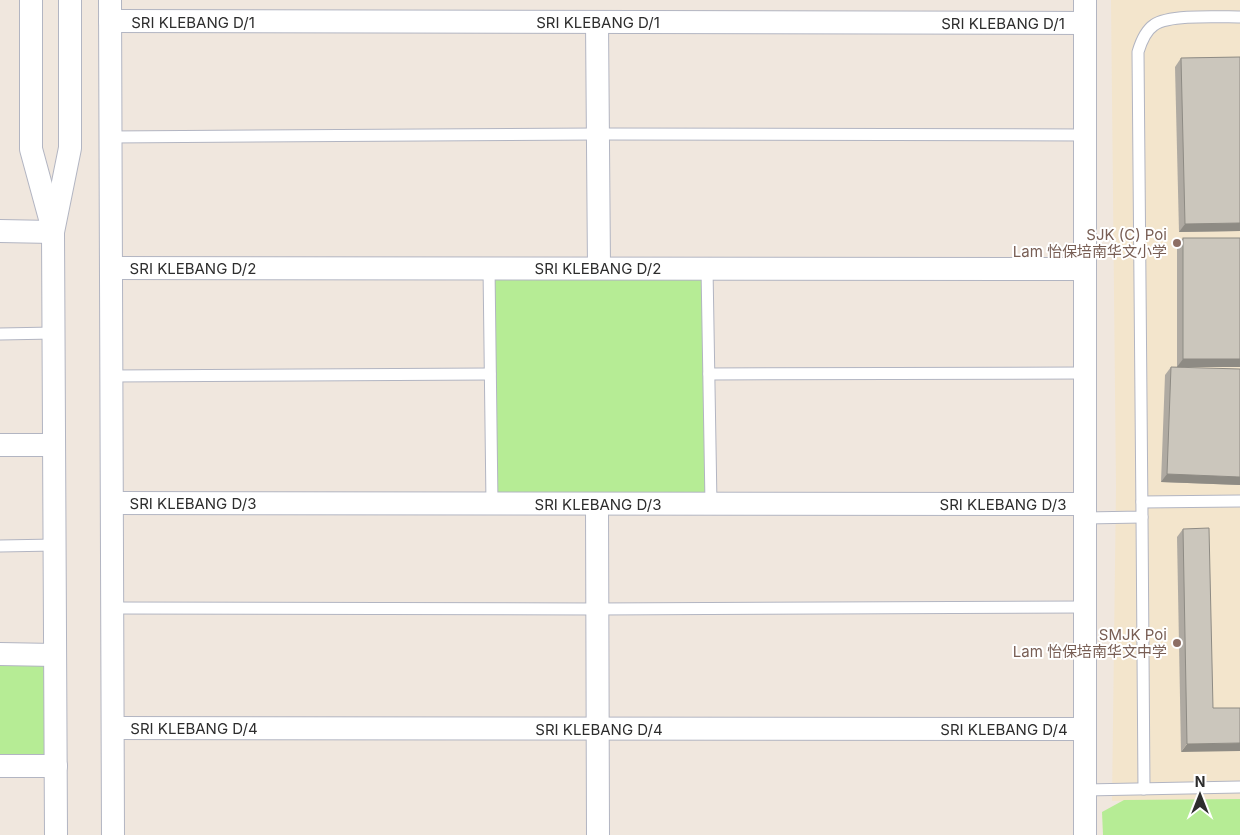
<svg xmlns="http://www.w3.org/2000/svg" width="1240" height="835" font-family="Inter,'Noto Sans SC',sans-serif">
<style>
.education{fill:#f3e5cc}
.green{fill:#b6ec95}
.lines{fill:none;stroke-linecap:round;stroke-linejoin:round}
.service-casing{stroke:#b2b5c2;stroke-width:13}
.minor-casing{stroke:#b2b5c2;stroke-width:24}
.service{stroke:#fff;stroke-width:11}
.minor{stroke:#fff;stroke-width:22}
.wall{fill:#afaaa2}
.shaded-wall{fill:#8e8b84}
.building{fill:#cbc6bc;stroke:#8e8b84}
.education-dot{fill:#8d6e63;stroke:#fff;stroke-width:2}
.labels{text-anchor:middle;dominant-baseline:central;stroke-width:4;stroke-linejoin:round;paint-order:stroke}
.street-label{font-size:15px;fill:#2d2d2d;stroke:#fff}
.education-label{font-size:15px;fill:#785e54;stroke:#fff;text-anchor:end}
</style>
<rect width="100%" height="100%" fill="#f0e7de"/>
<polygon class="education" points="1111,0 1240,0 1240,799 1112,801 1116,487"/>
<g class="green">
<polygon points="489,268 707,268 711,504 492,504"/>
<polygon points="0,654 55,655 56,766 0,766"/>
<polygon points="1240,799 1240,835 1103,835 1102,812 1124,800"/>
</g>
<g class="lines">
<g class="service-casing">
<g id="service">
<polyline points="111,137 598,134 1085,135"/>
<polyline points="489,268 492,504"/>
<polyline points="707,268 711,504"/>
<polyline points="0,334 54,333"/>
<polyline points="709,374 1085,373"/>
<polyline points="111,376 490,374"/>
<polyline points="1142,502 1240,501"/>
<polyline points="1142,517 1144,789"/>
<path d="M1085,518L1142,517L1138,52C1141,42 1145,31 1154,25C1169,14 1220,17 1240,17"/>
<polyline points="0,546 55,545"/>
<polyline points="112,608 597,609 1085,607"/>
<polyline points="1085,790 1240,787"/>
</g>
</g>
<g class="minor-casing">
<g id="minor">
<polyline points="31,0 31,149 52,226"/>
<polyline points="110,0 113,835"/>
<polyline points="1085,0 1085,835"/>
<polyline points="110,21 1085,23"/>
<polyline points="597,22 599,268"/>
<polyline points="0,231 53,232"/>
<polyline points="111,268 1085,269"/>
<polyline points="0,445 54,445"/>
<polyline points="112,503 1085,504"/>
<polyline points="597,504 598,835"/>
<polyline points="0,654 55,655"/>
<polyline points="113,728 1085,729"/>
<polyline points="0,766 56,766"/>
<polyline points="56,835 53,232 70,148 70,0"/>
</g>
</g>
<use href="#service" class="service"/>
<use href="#minor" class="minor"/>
</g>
<g class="wall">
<polygon points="1240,57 1240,231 1179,232 1175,67 1181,58"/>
<polygon points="1183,238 1240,367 1183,367 1240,485 1161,482 1165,375 1171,367 1177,367 1177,246"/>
<polygon points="1183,529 1213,708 1181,752 1177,537"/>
</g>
<g class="shaded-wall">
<polygon points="1240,223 1240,231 1179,232 1185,224"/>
<polygon points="1183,359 1240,359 1240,367 1177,367"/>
<polygon points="1167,474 1240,477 1240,485 1161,482"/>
<polygon points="1240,743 1240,751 1181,752 1187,744"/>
</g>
<g class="building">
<polygon points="1240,57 1240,223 1185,224 1181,58"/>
<rect x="1183" y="238" width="57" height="121"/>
<polygon points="1171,367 1240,369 1240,477 1167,474"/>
<polygon points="1209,528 1213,708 1240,708 1240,743 1187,744 1183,529"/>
</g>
<g class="education-dot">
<circle cx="1177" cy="243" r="5"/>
<circle cx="1177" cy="643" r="5"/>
</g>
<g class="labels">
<g class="street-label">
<text x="193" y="22">SRI KLEBANG D/1</text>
<text x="598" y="22">SRI KLEBANG D/1</text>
<text x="1003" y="23">SRI KLEBANG D/1</text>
<text x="193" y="268">SRI KLEBANG D/2</text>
<text x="598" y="268">SRI KLEBANG D/2</text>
<text x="193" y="503">SRI KLEBANG D/3</text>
<text x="598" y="504">SRI KLEBANG D/3</text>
<text x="1003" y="504">SRI KLEBANG D/3</text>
<text x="194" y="728">SRI KLEBANG D/4</text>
<text x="599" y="729">SRI KLEBANG D/4</text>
<text x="1004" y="729">SRI KLEBANG D/4</text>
</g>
<g class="education-label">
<text x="1167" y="234">SJK (C) Poi<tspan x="1167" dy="17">Lam 怡保培南华文小学</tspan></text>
<text x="1167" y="634">SMJK Poi<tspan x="1167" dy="17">Lam 怡保培南华文中学</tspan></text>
</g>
</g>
<g transform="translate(1200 795)" stroke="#ffffff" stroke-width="4" paint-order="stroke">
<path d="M0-4L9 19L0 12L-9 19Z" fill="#2d2d2d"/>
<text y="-8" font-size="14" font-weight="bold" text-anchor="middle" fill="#2d2d2d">N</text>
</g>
</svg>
